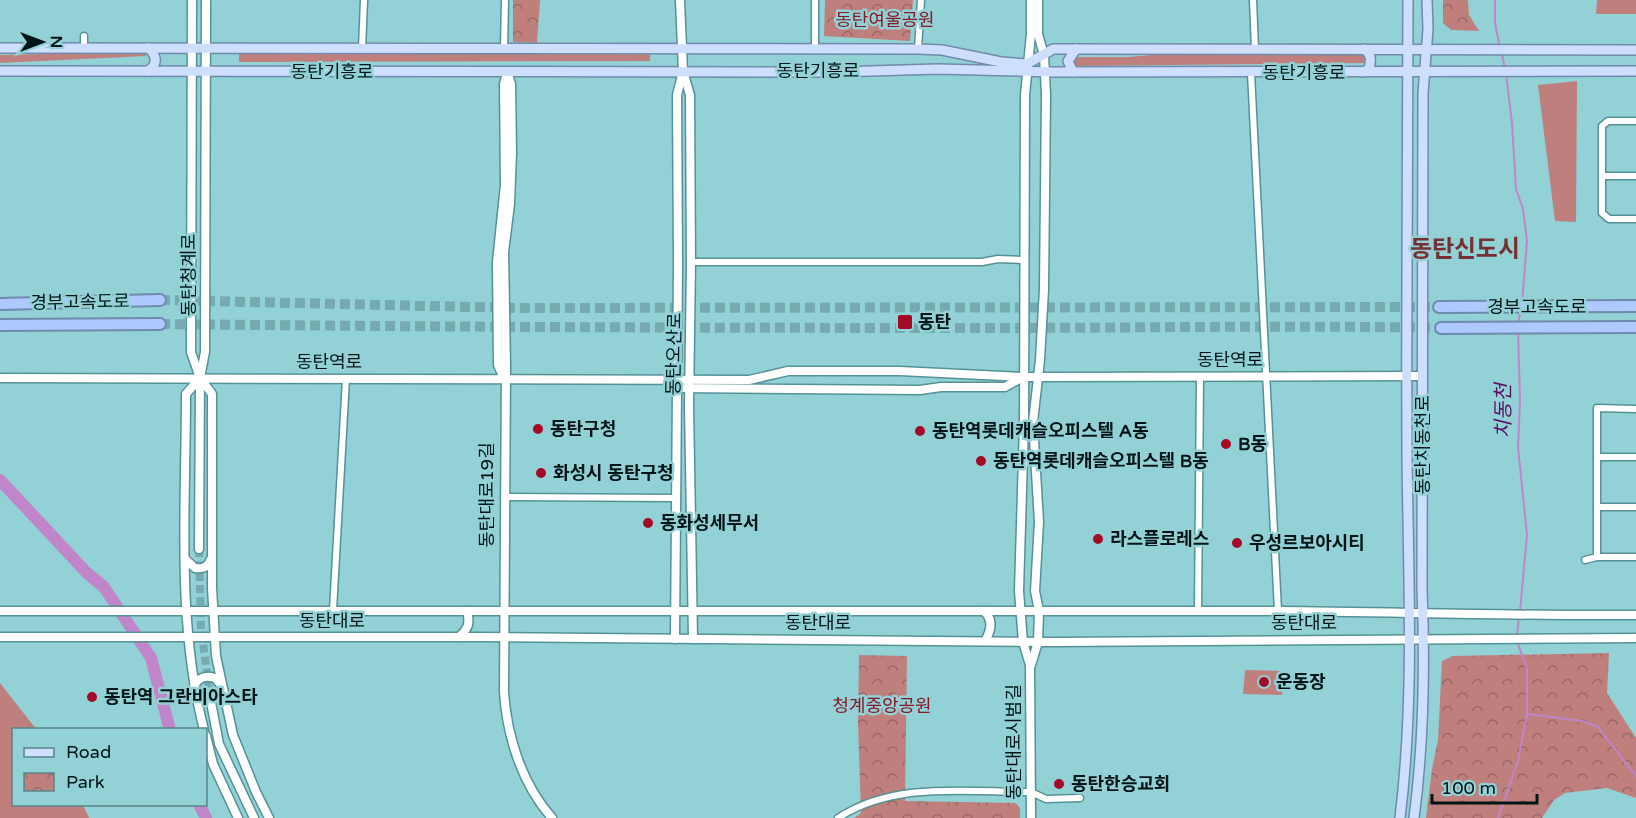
<svg xmlns="http://www.w3.org/2000/svg" width="1636" height="818" font-family="'Varela Round','Noto Sans KR',sans-serif">
<style>
.grass{fill:#bf7f7c}
.park{fill:url(#park-crowns)}
.lines{fill:none;stroke-linecap:round;stroke-linejoin:round}
.stream{stroke:#c185ca;stroke-width:2}
.river{stroke:#c185ca;stroke-width:12}
.secondary-tunnel{stroke:#75abb0;stroke-width:8;stroke-dasharray:8 4;stroke-linecap:butt}
.highway-tunnel{stroke:#75abb0;stroke-width:10;stroke-dasharray:10 5;stroke-linecap:butt}
.street-casing{stroke:#549296;stroke-width:9}
.secondary-casing{stroke:#549296;stroke-width:11}
.primary-casing{stroke:#708aac;stroke-width:12}
.highway-casing{stroke:#708aac;stroke-width:14}
.street{stroke:#fff;stroke-width:6}
.secondary{stroke:#fff;stroke-width:8}
.primary{stroke:#cedffe;stroke-width:9}
.highway{stroke:#adc9fd;stroke-width:10}
.poi-dot{fill:#a40925;stroke:#92d1d6;stroke-width:2}
.labels{text-anchor:middle;dominant-baseline:central;stroke-width:5;stroke-linejoin:round;paint-order:stroke}
.park-label{font-size:18px;fill:#8a1924;stroke:#92d1d6}
.street-label{font-size:18px;fill:#001416;stroke:#92d1d6}
.poi-label{font-size:18px;font-weight:bold;fill:#001416;stroke:#92d1d6;text-anchor:start}
.water-label{font-size:20px;font-style:italic;fill:#590e64;stroke:#92d1d6}
.district-label{font-size:24px;font-weight:bold;fill:#773031;stroke:#92d1d6}
</style>
<defs>
<pattern id="park-crowns" width="20" height="18" patternUnits="userSpaceOnUse" patternTransform="scale(1.5)"><rect width="20" height="18" fill="#bf7f7c"/><path d="M2 6a3 3 0 1 1 6 0M12 15a3 3 0 1 1 6 0" fill="none" stroke="#996765"/></pattern>
</defs>
<rect width="100%" height="100%" fill="#92d1d6"/>
<g class="grass">
<polygon points="1597,0 1636,0 1636,14 1596,14"/>
<polygon points="146,52 146,56 0,63 0,55"/>
<polygon points="1186,52 1361,52 1364,56 1365,63 1073,66 1073,57 1129,57"/>
<polygon points="650,53 650,61 239,62 239,54"/>
<polygon points="1577,81 1576,222 1555,221 1538,85"/>
<polygon points="1245,670 1284,671 1282,695 1243,694"/>
<polygon points="0,683 36,729 14,730 14,804 83,805 89,818 0,818"/>
</g>
<g class="park">
<polygon points="513,0 540,0 537,43 513,42"/>
<polygon points="825,0 913,0 910,41 824,36"/>
<polygon points="1443,0 1468,0 1469,15 1479,31 1451,30 1443,23"/>
<polygon points="1609,653 1607,693 1636,738 1636,798 1607,788 1565,793 1554,800 1542,818 1426,818 1432,769 1438,740 1442,661 1453,656"/>
<polygon points="859,655 907,656 905,801 1015,803 1020,808 1020,818 854,818 861,813 858,723"/>
</g>
<g class="lines">
<g class="stream">
<polyline points="1495,0 1495,23 1500,48"/>
<polyline points="1502,54 1505,69"/>
<polyline points="1506,74 1512,123 1516,189 1523,209 1527,241 1522,304"/>
<polyline points="1518,324 1521,309"/>
<polyline points="1518,330 1520,401 1518,447 1527,535 1520,611"/>
<polyline points="1517,635 1519,617"/>
<polyline points="1527,714 1582,721 1598,727 1636,776"/>
<polyline points="1498,818 1518,761 1527,714 1527,669 1517,641"/>
</g>
<g class="river">
<polyline points="0,480 87,573 104,587 151,658 170,730"/>
<polyline points="199,804 206,818"/>
</g>
<polyline class="secondary-tunnel" points="199,549 201,627 210,697"/>
<g class="highway-tunnel">
<polyline points="160,300 519,308 1439,307"/>
<path d="M160,324C435,327 709,328 984,328C1137,328 1289,325 1441,328"/>
</g>
<g class="street-casing">
<g id="street">
<polyline points="1253,0 1255,49"/>
<polyline points="84,36 84,48"/>
<polyline points="815,48 815,0"/>
<polyline points="362,49 364,0"/>
<polyline points="504,49 505,0"/>
<polyline points="918,49 921,0"/>
<polyline points="1251,73 1278,611"/>
<polyline points="1636,121 1608,121 1602,126 1602,213 1609,219 1636,219"/>
<polyline points="1602,176 1636,176"/>
<polyline points="691,262 982,262 998,259 1024,260"/>
<polyline points="1597,457 1636,457"/>
<polyline points="504,497 676,498"/>
<polyline points="1597,507 1636,507"/>
<polyline points="1597,557 1636,557"/>
<polyline points="1585,560 1597,557 1597,408 1636,409"/>
<polyline points="333,610 346,379"/>
<polyline points="1198,611 1200,377"/>
<path d="M838,818C894,781 966,792 1031,792L1046,799L1080,798"/>
</g>
</g>
<g class="secondary-casing">
<g id="secondary">
<polyline points="192,0 191,352 200,378 212,394 212,588 216,656 233,735 256,792 269,818"/>
<polyline points="680,0 683,71 690,95 691,262 689,405 693,639"/>
<path d="M507,72L511,84L512,152L510,204L504,252L506,366L504,692C507,737 522,784 552,818"/>
<polyline points="503,376 498,365 497,262 505,185 504,84 507,73"/>
<polyline points="0,378 749,380 788,371 900,371 1023,377 1423,376"/>
<path d="M200,378L186,394C186,505 176,621 204,730"/>
<polyline points="672,386 676,388 920,390 941,387 1005,387 1023,377"/>
<polyline points="199,549 200,378 205,352 206,0"/>
<path d="M185,559L195,568C204,569 208,567 211,559"/>
<path d="M0,611H1278C1397,612 1516,616 1636,615"/>
<path d="M984,611C994,620 991,631 985,641"/>
<polyline points="0,637 485,637 1054,642 1636,638"/>
<path d="M459,637C469,628 470,623 467,611"/>
<polyline points="675,639 678,263 677,95 683,71"/>
<polyline points="1031,665 1038,642 1039,611 1035,591 1039,522 1033,422 1040,360 1044,289 1046,95 1044,55 1038,34 1038,0"/>
<path d="M194,686C199,677 205,675 215,678L220,684"/>
<polyline points="210,697 219,744 254,818"/>
<polyline points="206,736 213,764 238,818"/>
<polyline points="1031,818 1030,665 1023,642 1019,591 1024,424 1025,95 1031,34 1031,0"/>
</g>
</g>
<g class="primary-casing">
<g id="primary">
<polyline points="0,48 918,49 942,50 1001,62 1027,64 1053,49 1076,49 1636,50"/>
<polyline points="0,71 838,72 937,69 1053,72 1636,71"/>
<path d="M148,71C158,64 157,57 149,48"/>
<polyline points="1073,72 1068,61 1076,49"/>
<path d="M1363,72L1369,69C1371,60 1372,54 1364,49"/>
<path d="M1400,818C1415,696 1408,573 1407,450C1406,300 1408,150 1408,0"/>
<path d="M1414,818C1424,742 1425,665 1422,588L1423,93L1428,29L1427,0"/>
</g>
</g>
<g class="highway-casing">
<g id="highway">
<polyline points="0,304 160,300"/>
<polyline points="1439,307 1636,306"/>
<polyline points="0,325 160,324"/>
<polyline points="1441,328 1636,327"/>
</g>
</g>
<use href="#street" class="street"/>
<use href="#secondary" class="secondary"/>
<use href="#primary" class="primary"/>
<use href="#highway" class="highway"/>
</g>
<g class="poi-dot">
<rect x="897" y="314" width="16" height="16" rx="3"/>
<circle cx="538" cy="429" r="6"/>
<circle cx="920" cy="431" r="6"/>
<circle cx="1226" cy="444" r="6"/>
<circle cx="981" cy="461" r="6"/>
<circle cx="541" cy="473" r="6"/>
<circle cx="648" cy="523" r="6"/>
<circle cx="1098" cy="539" r="6"/>
<circle cx="1237" cy="543" r="6"/>
<circle cx="1264" cy="682" r="6"/>
<circle cx="92" cy="697" r="6"/>
<circle cx="1059" cy="784" r="6"/>
</g>
<g class="labels">
<g class="park-label">
<text x="885" y="20">동탄여울공원</text>
<text x="882" y="706">청계중앙공원</text>
</g>
<g class="street-label">
<text x="818" y="71">동탄기흥로</text>
<text x="332" y="72">동탄기흥로</text>
<text x="1304" y="73">동탄기흥로</text>
<text transform="translate(189 275) rotate(-90)">동탄청계로</text>
<text transform="translate(80 302) rotate(-1)">경부고속도로</text>
<text x="1537" y="307">경부고속도로</text>
<text transform="translate(674 354) rotate(-89)">동탄오산로</text>
<text x="1230" y="360">동탄역로</text>
<text x="329" y="362">동탄역로</text>
<text transform="translate(1423 445) rotate(-90)">동탄치동천로</text>
<text transform="translate(487 495) rotate(-90)">동탄대로19길</text>
<text x="332" y="621">동탄대로</text>
<text x="818" y="623">동탄대로</text>
<text x="1304" y="623">동탄대로</text>
<text transform="translate(1014 742) rotate(-90)">동탄대로시범길</text>
</g>
<g class="poi-label">
<text x="918" y="322">동탄</text>
<text x="550" y="429">동탄구청</text>
<text x="932" y="431">동탄역롯데캐슬오피스텔 A동</text>
<text x="1238" y="444">B동</text>
<text x="993" y="461">동탄역롯데캐슬오피스텔 B동</text>
<text x="553" y="473">화성시 동탄구청</text>
<text x="660" y="523">동화성세무서</text>
<text x="1110" y="539">라스플로레스</text>
<text x="1249" y="543">우성르보아시티</text>
<text x="1276" y="682">운동장</text>
<text x="104" y="697">동탄역 그란비아스타</text>
<text x="1071" y="784">동탄한승교회</text>
</g>
<g class="water-label">
<text transform="translate(1504 411) rotate(-90)">치동천</text>
</g>
<g class="district-label">
<text x="1465" y="249">동탄신도시</text>
</g>
</g>
<rect x="12" y="728" width="195" height="78" fill="#92d1d6" stroke="#588589" stroke-width="1.5"/>
<rect x="24" y="748" width="30" height="9" fill="#cedffe" stroke="#588589" stroke-width="1.5"/>
<text x="66" y="758" font-size="18" fill="#001416">Road</text>
<rect x="24" y="773" width="30" height="18" fill="url(#park-crowns)" stroke="#588589" stroke-width="1.5"/>
<text x="66" y="788" font-size="18" fill="#001416">Park</text>
<g transform="translate(42 42) rotate(90)" stroke="#92d1d6" stroke-width="4.5" paint-order="stroke">
<path d="M0-4.5L10 22L0 15L-10 22Z" fill="#001416"/>
<text y="-9" font-size="16" font-weight="bold" text-anchor="middle" fill="#001416">N</text>
</g>
<path d="M1432 794v9h105v-9" fill="none" stroke="#001416" stroke-width="3"/>
<text x="1441" y="794" font-size="18" fill="#001416" stroke="#92d1d6" stroke-width="4.5" paint-order="stroke">100 m</text>
</svg>
